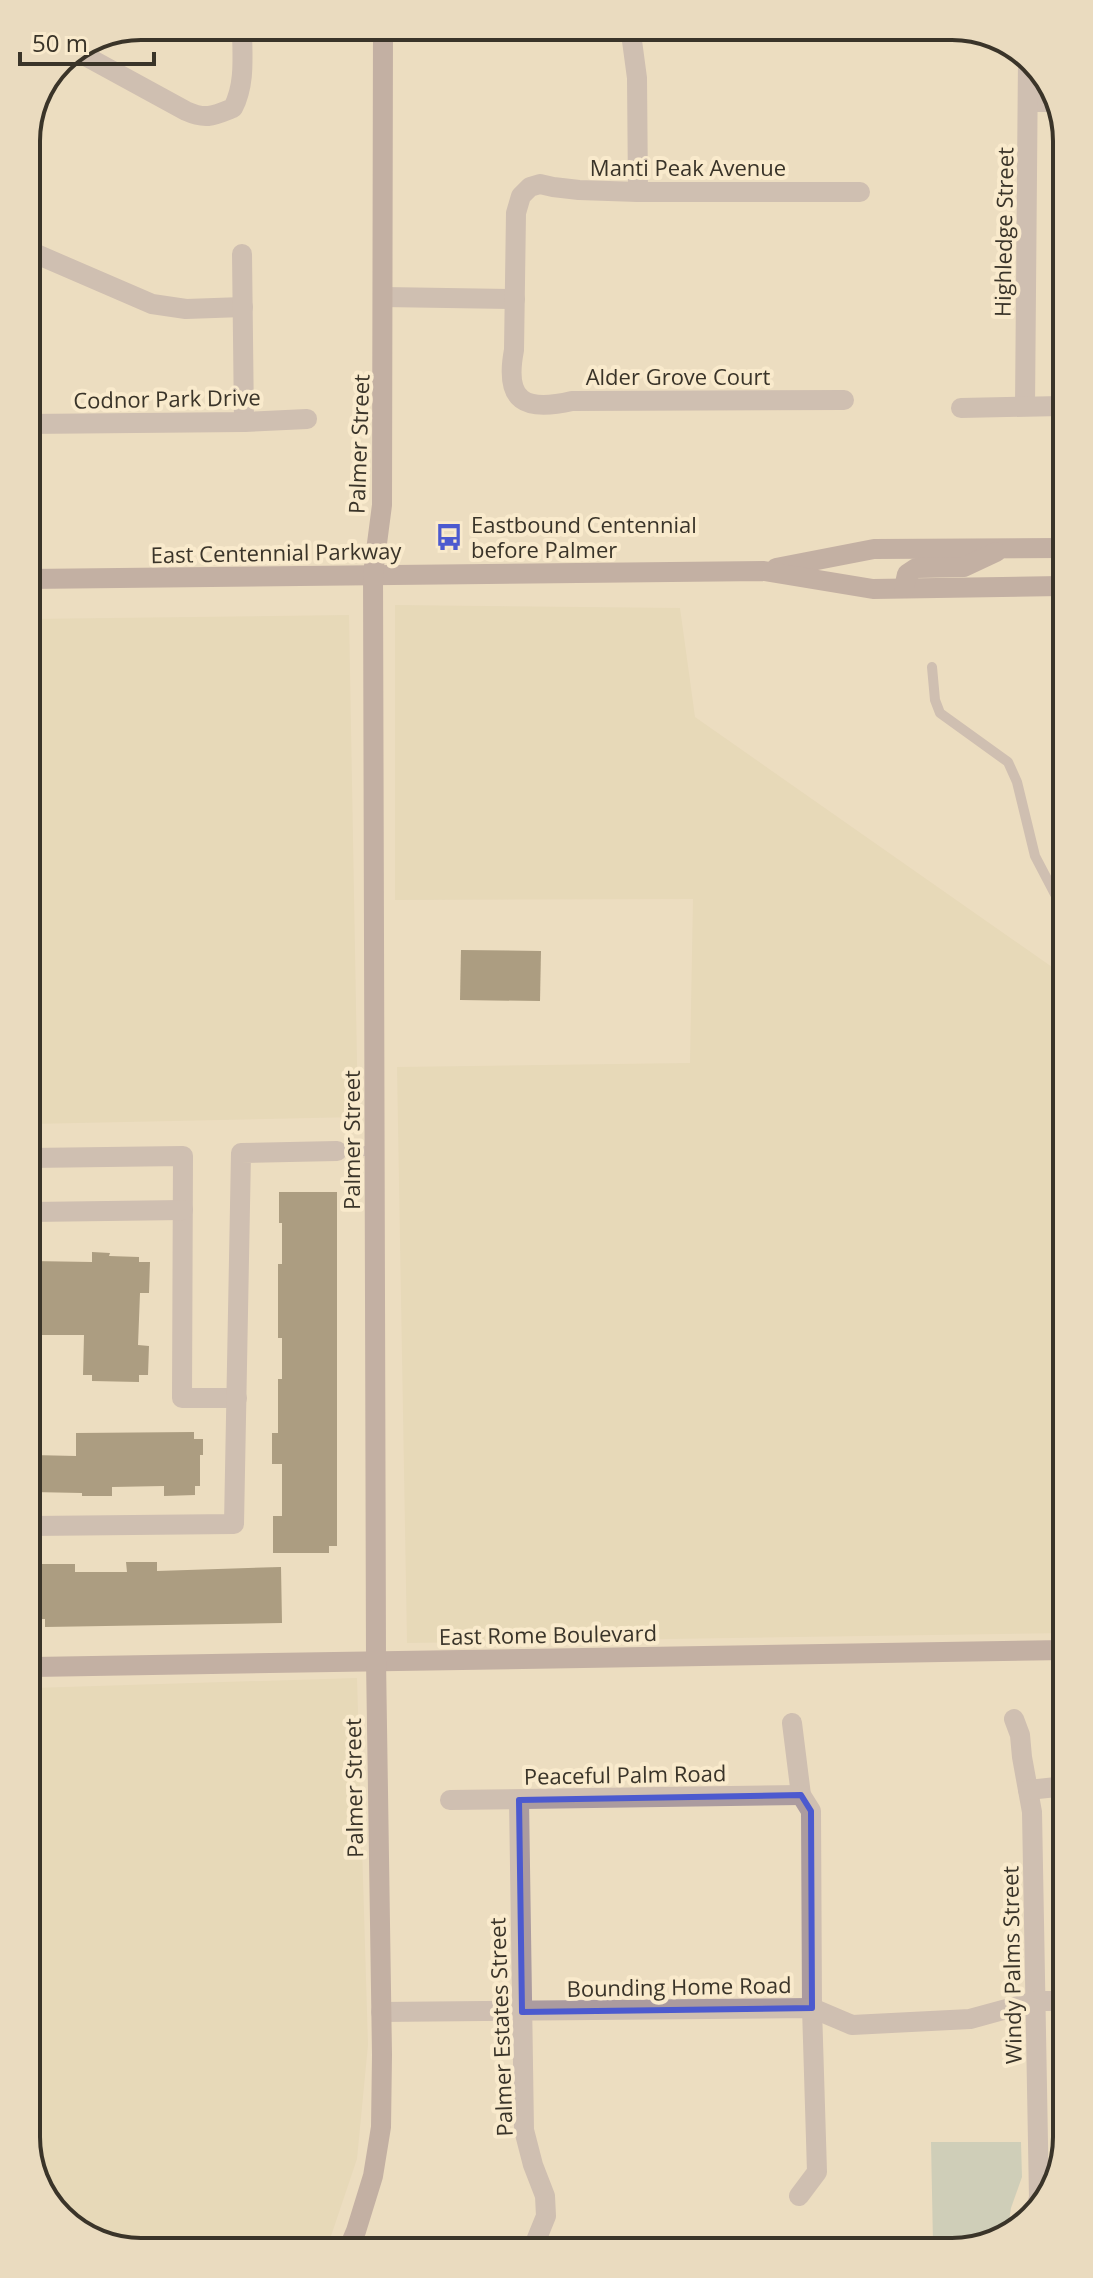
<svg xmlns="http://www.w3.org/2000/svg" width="1093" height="2278" font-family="'Open Sans',sans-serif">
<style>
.green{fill:#acbdb0}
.sand{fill:#dfd5b0}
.building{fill:#5d5035}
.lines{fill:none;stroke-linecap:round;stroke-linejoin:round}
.lane{stroke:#ab9b9f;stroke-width:10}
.street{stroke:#ab9b9f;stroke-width:20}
.secondary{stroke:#917a81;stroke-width:20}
.marked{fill:none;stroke:#4c5acf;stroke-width:6;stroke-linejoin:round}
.labels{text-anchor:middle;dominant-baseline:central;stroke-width:8;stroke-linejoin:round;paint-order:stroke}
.street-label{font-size:22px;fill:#3a3429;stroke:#f9eacc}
.poi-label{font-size:22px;fill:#3a3429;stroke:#f9eacc;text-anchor:start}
.rim{fill:none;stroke:#3a3429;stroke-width:4}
</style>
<rect width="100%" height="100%" fill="#ecddc0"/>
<polygon class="green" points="931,2142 1021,2142 1022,2177 1011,2208 1007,2234 995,2243 933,2244"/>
<g class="sand">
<polygon points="395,605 680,608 695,717 1062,974 1065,1633 407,1643 397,1067 690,1063 693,899 395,900"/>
<polygon points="349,615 358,1117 30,1124 28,619"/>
<polygon points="357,1678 368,2045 357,2159 331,2236 323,2250 133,2252 71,2228 35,2180 33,1688"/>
</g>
<g class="building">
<polygon points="461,950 541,951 540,1001 460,1000"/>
<polygon points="279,1192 337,1192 337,1546 329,1546 329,1553 273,1553 273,1516 282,1516 282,1464 272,1464 272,1433 278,1433 278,1379 282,1379 282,1338 278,1338 278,1264 282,1264 282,1223 279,1223"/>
<polygon points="92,1252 110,1253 109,1256 139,1257 139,1262 150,1262 149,1293 140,1293 138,1345 149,1346 148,1375 139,1375 139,1382 92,1381 92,1375 83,1375 84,1335 35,1335 35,1321 31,1321 31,1261 92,1262"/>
<polygon points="194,1432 194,1439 203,1439 203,1455 200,1455 200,1486 195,1486 195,1495 164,1496 164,1486 112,1487 112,1496 82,1496 82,1493 32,1492 32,1455 76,1456 76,1433"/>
<polygon points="126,1562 157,1562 157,1571 281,1567 282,1623 45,1627 45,1619 39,1619 39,1564 75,1564 75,1572 127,1572"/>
</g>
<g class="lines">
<g class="lane">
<polyline points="932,667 935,700 940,713 1008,762 1017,782 1035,856 1057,898 1062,904"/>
<polyline points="337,1151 374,1151"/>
</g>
<g class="street">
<polyline points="630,26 637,78 638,192"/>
<path d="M78,52L186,111C206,120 213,116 233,108C246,83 242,54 242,26"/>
<polyline points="1029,102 1058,102"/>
<polyline points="27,250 152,304 186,309 243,307"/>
<polyline points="30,252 32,424"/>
<polyline points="242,254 244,422"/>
<polyline points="384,297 515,299"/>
<path d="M844,400L572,401C525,412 504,402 514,350L516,213L521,196L530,187L540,184L553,187L579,190L638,192H860"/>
<polyline points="1025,406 1028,58"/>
<polyline points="961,408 1060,406"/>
<polyline points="27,424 244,422 307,419"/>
<polyline points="30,1158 183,1156 182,1398 237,1398"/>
<polyline points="31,1212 183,1210"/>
<polyline points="32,1526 234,1524 241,1153 337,1151"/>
<polyline points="1014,1719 1020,1735 1022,1757 1032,1812 1039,2198 1035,2211"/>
<polyline points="792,1723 801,1795 811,1811 812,2008 817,2172 799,2196"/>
<polyline points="1028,1790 1066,1786"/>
<polyline points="450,1800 801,1795"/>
<polyline points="519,1800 524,2130 533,2165 545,2196 546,2216 533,2248"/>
<polyline points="381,2012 812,2008 852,2025 970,2019 1036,2001 1066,2001"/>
</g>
<g class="secondary">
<polyline points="776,568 874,549 1060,548"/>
<polyline points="28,579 764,571 873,589 1060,586"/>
<polyline points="904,588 907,574 916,568 964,567 996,552"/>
<polyline points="33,1667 1065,1650"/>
<polyline points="348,2250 356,2231 373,2176 381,2127 382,2055 376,1660 373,574 382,505 383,26"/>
</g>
</g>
<path d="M0 0H1093V2278H0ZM801,1795L811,1811L812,2008L522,2012L519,1800Z" fill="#ecddc0" fill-opacity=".55" fill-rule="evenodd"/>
<path class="marked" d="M801,1795L811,1811L812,2008L522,2012L519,1800Z"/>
<defs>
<g id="bus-bare" transform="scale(2.16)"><path d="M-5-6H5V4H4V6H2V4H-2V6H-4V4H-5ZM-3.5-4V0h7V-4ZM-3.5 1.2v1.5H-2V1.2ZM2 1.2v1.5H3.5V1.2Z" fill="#4c5acf" stroke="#f9eacc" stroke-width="2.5" paint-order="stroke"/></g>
</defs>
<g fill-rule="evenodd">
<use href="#bus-bare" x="449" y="537"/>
</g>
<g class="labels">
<g class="street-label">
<text x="688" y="167">Manti Peak Avenue</text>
<text transform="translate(1003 232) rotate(-89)">Highledge Street</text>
<text x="678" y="376">Alder Grove Court</text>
<text transform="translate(167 398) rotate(-1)">Codnor Park Drive</text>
<text transform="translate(358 444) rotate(-88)">Palmer Street</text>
<text transform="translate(276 552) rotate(-1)">East Centennial Parkway</text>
<text transform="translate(351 1140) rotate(-90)">Palmer Street</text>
<text transform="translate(548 1634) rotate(-1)">East Rome Boulevard</text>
<text transform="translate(625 1774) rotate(-1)">Peaceful Palm Road</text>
<text transform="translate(353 1788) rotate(-91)">Palmer Street</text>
<text transform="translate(1011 1965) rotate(-91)">Windy Palms Street</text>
<text transform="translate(679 1986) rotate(-1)">Bounding Home Road</text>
<text transform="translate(500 2027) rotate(-92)">Palmer Estates Street</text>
</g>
<g class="poi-label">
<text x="471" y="524">Eastbound Centennial<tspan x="471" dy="25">before Palmer</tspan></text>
</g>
</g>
<path d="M0 0H1093V2278H0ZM141 40H952A101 101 0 0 1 1053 141V2137A101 101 0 0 1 952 2238H141A101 101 0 0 1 40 2137V141A101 101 0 0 1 141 40Z" fill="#eadbbf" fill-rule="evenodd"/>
<path class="rim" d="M141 40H952A101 101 0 0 1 1053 141V2137A101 101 0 0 1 952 2238H141A101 101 0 0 1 40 2137V141A101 101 0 0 1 141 40Z"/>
<path d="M20 52v12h134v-12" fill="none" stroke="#3a3429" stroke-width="4"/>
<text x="32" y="52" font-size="24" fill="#3a3429" stroke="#f9eacc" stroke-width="6" paint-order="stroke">50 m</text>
</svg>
